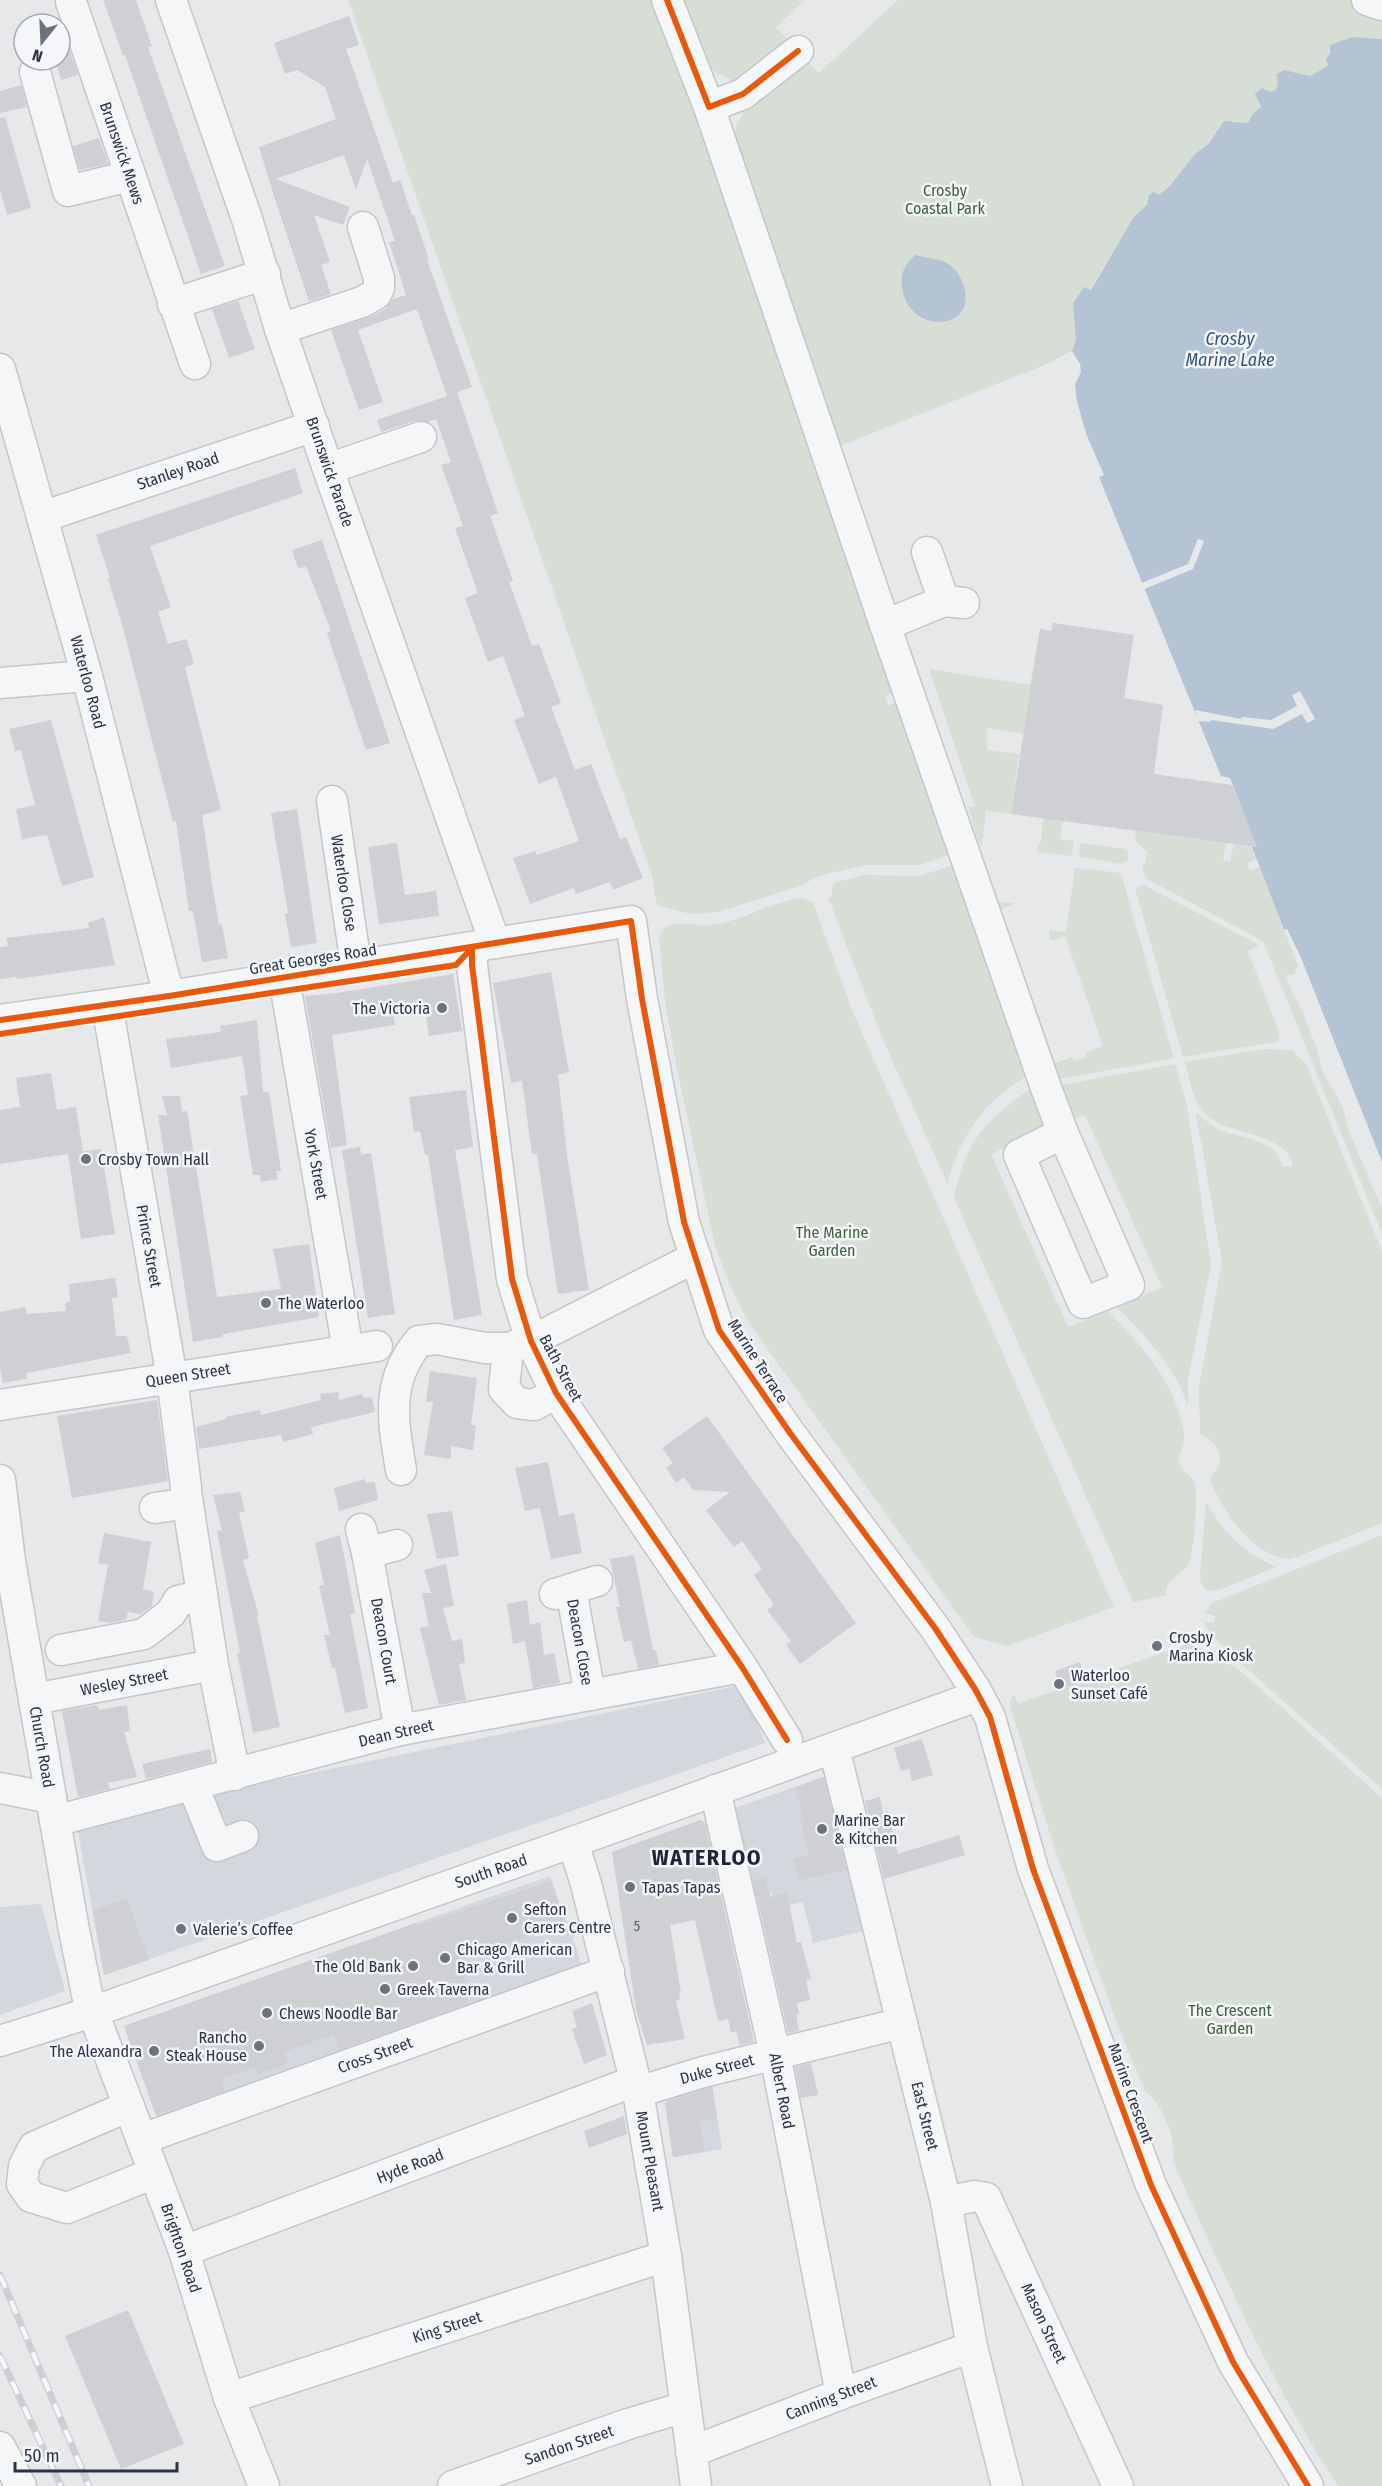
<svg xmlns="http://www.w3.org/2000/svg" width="1382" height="2486" font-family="'Fira Sans Condensed',sans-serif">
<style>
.built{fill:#d4d7dd}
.green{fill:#d6ded6}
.water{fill:#b4c4d5}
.pier{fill:#e6e8ea}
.building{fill:#ced0d3}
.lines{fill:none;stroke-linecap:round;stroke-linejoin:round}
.minor-casing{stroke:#c4c6c8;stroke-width:33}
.minor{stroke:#f5f6f7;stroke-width:30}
.rail-casing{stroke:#cecfd2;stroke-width:7}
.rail{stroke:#f4f6f9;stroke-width:4.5;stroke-dasharray:14;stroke-linecap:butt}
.cycleway-casing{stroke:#f4f6f9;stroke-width:10}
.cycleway{stroke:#e8590c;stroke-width:6}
.poi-dot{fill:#6c737f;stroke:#f4f6f9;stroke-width:2}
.labels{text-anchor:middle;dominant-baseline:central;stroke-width:5;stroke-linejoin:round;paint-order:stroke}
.number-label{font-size:14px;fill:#545c69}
.street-label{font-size:16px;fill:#2b3445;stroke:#f4f6f9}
.park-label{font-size:16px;fill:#3f6138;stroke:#f4f6f9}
.poi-label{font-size:16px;fill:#2b3445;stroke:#f4f6f9;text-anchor:start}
.water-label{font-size:18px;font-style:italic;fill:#34527a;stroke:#f4f6f9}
.district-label{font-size:22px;font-weight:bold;letter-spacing:1.5px;fill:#1d2536;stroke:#f4f6f9}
</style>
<rect width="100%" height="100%" fill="#e6e8ea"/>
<g class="built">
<polygon points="742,1685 765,1743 104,1975 76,1821"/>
<polygon points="826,1776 864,1931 813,1943 803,1902 775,1908 772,1893 756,1896 735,1808"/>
<polygon points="550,1876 566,1922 568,1921 583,1970 160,2126 125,2029 127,2025"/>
<polygon points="41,1904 65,1991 0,2015 0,1907"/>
<polygon points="712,2084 722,2149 673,2157 665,2103 669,2097"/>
</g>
<g class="green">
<polygon points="348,0 658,0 894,692 885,696 888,705 898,702 956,853 919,865 866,865 819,876 800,886 718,912 690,914 657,905 652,876"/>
<polygon points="682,0 805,0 776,27 792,44 752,79 729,84 729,79 715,72 708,64"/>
<polygon points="898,0 1354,0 1382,10 1382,39 1351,37 1330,45 1328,67 1310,76 1284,70 1276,75 1278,83 1276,90 1257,99 1261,107 1252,115 1248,123 1232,121 1195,154 1169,187 1133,218 1090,290 1073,303 1076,340 1072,351 1047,364 840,446 734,136 737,123 743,114 742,109 803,56 819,73"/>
<polygon points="1053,623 1133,635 1124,698 1035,735 987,728 987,750 1019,754 1011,814 986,810 982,844 979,844 968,806 975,807 929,669 1030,685 1040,629 1051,631"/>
<polygon points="1043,818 1063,821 1060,839 1074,841 1071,856 1036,852 1041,841"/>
<polygon points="1136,831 1226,843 1223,860 1230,862 1234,844 1252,847 1257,859 1247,864 1250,870 1260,867 1298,966 1294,975 1286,975 1291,990 1303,1012 1316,1047 1323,1072 1342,1105 1349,1131 1382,1209 1382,1234 1263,941 1147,879 1142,869 1146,861 1147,852 1135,840"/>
<polygon points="1080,843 1126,849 1128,852 1128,860 1122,864 1079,857"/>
<path d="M959,863L1032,1071C1016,1084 995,1097 982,1113C966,1133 952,1160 948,1185L881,1035L828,897H832V887L836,882L866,875L919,876Z"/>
<polygon points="1075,868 1121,873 1174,1058 1055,1080 995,904 999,902 1015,903 1001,909 1055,1063 1073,1057 1074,1061 1086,1057 1085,1053 1103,1046 1065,936 1050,941 1049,930 1066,932"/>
<polygon points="1144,885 1257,944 1258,946 1248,951 1280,1035 1277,1042 1183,1057 1135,888"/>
<path d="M803,898L813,902L852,1010L1114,1607L1008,1646L974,1637L749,1323L731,1288L715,1246L677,1069L665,1002L659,937C669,914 692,928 712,925C744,921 771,901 803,898Z"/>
<path d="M1265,1049L1292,1050L1306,1064L1382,1251V1523L1291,1559C1253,1558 1221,1510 1210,1478C1227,1462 1221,1443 1200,1434L1199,1387L1222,1261L1196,1114H1198C1204,1119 1211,1125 1218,1129C1238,1139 1278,1138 1282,1166L1292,1167C1294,1138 1234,1132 1216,1122C1211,1118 1203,1112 1199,1106C1191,1094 1189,1076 1185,1062Z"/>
<path d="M1175,1064L1187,1105L1211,1265L1188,1378V1406C1175,1366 1146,1337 1117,1307L1162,1287L1085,1115L1067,1122L1056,1086Z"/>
<path d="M1037,1084L1052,1128L991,1154L1068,1327L1108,1311C1142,1346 1176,1383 1184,1433C1186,1446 1177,1456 1179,1463C1182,1473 1191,1473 1195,1484C1199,1497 1193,1547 1190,1562C1183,1575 1165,1577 1166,1595L1133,1602L954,1198C966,1137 988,1119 1037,1084Z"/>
<path d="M1206,1501C1224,1534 1242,1551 1276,1567L1219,1590L1207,1591L1201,1583L1200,1576Z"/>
<polygon points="1382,1535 1382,1789 1225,1649 1206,1627 1205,1622 1214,1622 1215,1616 1205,1613 1212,1603"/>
<path d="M1190,1643L1230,1664L1244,1674L1382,1798V2486H1338C1271,2384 1223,2272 1173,2162C1176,2136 1164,2107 1145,2091L1116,2021L1054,1847L1011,1709L1010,1702L1014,1695L1018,1704Z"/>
</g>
<g class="water">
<polygon points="1352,37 1382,39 1382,1162 1301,958 1287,929 1284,930 1283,927 1252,847 1256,846 1230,778 1221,776 1099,477 1104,475 1087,436 1077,402 1075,384 1081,372 1080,364 1072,351 1076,340 1073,303 1084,287 1091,290 1133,218 1147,205 1149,195 1153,192 1159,195 1169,187 1195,154 1209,143 1224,121 1248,123 1252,115 1261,107 1255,94 1262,88 1270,92 1276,90 1278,83 1276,75 1284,70 1310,76 1328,66 1326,59 1330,53 1330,45"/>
<path d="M915,255C939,260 954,259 963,284C980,331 912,335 903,292C899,275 903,267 915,255Z"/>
</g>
<g class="pier">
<polygon points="1198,539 1204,541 1193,569 1142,590 1139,584 1188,564"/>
<polygon points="1300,691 1315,719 1307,723 1302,714 1273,729 1211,720 1210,722 1198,721 1195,710 1241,719 1242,717 1271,720 1297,706 1292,695"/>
<polygon points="1287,929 1301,958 1382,1165 1379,1163 1299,959 1284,930"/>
</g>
<g class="building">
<polygon points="103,0 136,0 152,46 148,47 225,266 201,274 125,55 123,55"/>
<polygon points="349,16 359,45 346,49 393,183 400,180 412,215 414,215 429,259 427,260 472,387 457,392 498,513 490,516 513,581 509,582 532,646 539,644 561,703 551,707 575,770 591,764 620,839 626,837 643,878 613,890 610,882 576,894 574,888 530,904 513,858 535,851 537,855 579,841 556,777 539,784 514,720 525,716 503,656 488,662 465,598 478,593 455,528 463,526 441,465 451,462 436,419 428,422 415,421 381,432 377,420 447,396 417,309 358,330 383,402 359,410 331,330 370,317 385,309 393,299 406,295 389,242 395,241 367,159 356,190 344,155 275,179 350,207 343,225 314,215 330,262 321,265 331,294 309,301 274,196 259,147 336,119 325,87 297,70 285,74 274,43"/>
<polygon points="60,23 78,75 61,80 55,60 60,60"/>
<polygon points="21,85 27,107 0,113 0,91"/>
<polygon points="5,117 31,208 7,215 0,190 0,118"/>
<polygon points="99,138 108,164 80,170 73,146"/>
<polygon points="238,301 255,349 229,358 212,309"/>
<polygon points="295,468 303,493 150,546 171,607 158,612 168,644 186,639 191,653 194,664 185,667 221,810 202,815 213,890 219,925 222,924 228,958 202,962 193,911 189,911 176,821 173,822 122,624 108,579 110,578 96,535"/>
<polygon points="322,540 390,743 366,750 327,633 331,631 306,566 298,569 292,550"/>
<polygon points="1053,623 1134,635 1124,698 1163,705 1154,774 1232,785 1257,847 1011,814 1040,629 1051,631"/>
<polygon points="51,720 94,877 62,886 47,835 22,839 16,809 35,805 21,750 15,751 9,729"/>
<polygon points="297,809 317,943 291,947 285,914 288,913 271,813"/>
<polygon points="397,843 405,895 436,891 439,916 379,924 368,847"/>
<polygon points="104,917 115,965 17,979 16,977 0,979 0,947 8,946 6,938 89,928 88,923"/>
<polygon points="551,972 569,1072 558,1075 568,1162 589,1290 558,1294 537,1154 532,1154 522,1081 511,1083 493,983"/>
<polygon points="453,974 462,1031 429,1036 425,1009 393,1014 395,1025 332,1035 347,1145 331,1148 305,996 337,993"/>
<polygon points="257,1020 263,1092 269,1092 281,1171 276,1171 278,1179 261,1182 260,1175 253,1175 240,1096 248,1095 242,1056 171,1068 166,1039 221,1032 220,1026"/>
<polygon points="51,1073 57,1110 76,1107 83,1152 78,1152 101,1149 115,1234 81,1239 68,1154 0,1164 0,1110 20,1107 16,1078"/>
<polygon points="466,1090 473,1147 455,1150 482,1315 454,1320 428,1155 425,1155 420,1131 414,1132 409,1097"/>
<polygon points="162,1096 180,1096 182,1112 187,1111 217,1297 281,1289 273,1249 309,1244 319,1317 223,1334 223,1337 193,1342 158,1115 167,1115"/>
<polygon points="360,1147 361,1155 371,1153 395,1314 368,1318 342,1150"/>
<polygon points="115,1278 118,1297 112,1298 116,1336 127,1336 131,1353 26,1373 27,1379 3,1383 0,1369 0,1312 25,1307 27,1314 66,1311 65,1303 70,1301 69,1284"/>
<polygon points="430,1371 477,1378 471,1425 476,1426 473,1450 451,1446 451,1459 424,1455 433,1402 426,1402"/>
<polygon points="338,1392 339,1400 362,1394 364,1398 372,1397 375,1412 311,1427 313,1434 283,1442 281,1435 199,1449 196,1427 226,1419 226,1417 260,1410 261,1415 321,1400 320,1394"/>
<polygon points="157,1400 168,1481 72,1498 57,1416"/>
<polygon points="707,1416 856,1623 800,1664 786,1645 791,1641 767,1610 774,1605 754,1575 762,1569 742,1541 734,1547 706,1510 730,1492 693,1490 684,1477 676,1483 666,1468 673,1463 662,1448"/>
<polygon points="548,1462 559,1516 574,1513 582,1553 551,1559 540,1508 525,1511 515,1468"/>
<polygon points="365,1479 365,1483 375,1482 378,1500 339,1511 334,1488"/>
<polygon points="240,1492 245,1511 239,1513 249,1558 243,1560 259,1616 257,1616 280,1727 253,1733 237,1653 240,1653 217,1531 222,1530 213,1495"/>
<polygon points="452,1511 459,1556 437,1559 427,1514"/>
<polygon points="104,1533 151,1542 143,1589 154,1592 152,1606 141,1614 128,1612 126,1620 109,1623 98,1621 108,1565 98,1563"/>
<polygon points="340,1535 355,1613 350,1614 368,1708 345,1713 335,1668 332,1668 324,1635 330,1635 319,1586 324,1585 315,1543"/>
<polygon points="634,1555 653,1650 656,1650 659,1665 638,1669 631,1640 624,1642 616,1607 620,1607 610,1559"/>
<polygon points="446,1564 454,1606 443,1608 452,1641 462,1639 465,1663 459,1664 466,1700 439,1705 420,1628 429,1626 422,1593 431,1593 424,1570"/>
<polygon points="527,1600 530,1625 540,1622 544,1655 554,1653 560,1683 533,1688 525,1641 513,1644 507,1604"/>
<polygon points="1080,1662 1087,1680 1061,1689 1055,1671"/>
<polygon points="97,1705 99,1710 127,1705 130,1731 124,1732 137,1777 108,1783 110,1789 78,1797 62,1711"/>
<polygon points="922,1739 933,1775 912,1781 909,1769 901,1771 894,1748"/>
<polygon points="210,1749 212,1762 146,1779 142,1764"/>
<polygon points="823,1777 846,1870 799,1880 794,1859 809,1855 800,1817 803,1813 794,1788"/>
<polygon points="880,1797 883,1812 888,1811 898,1854 959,1835 965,1855 884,1879 865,1801"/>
<polygon points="700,1820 705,1823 754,2042 740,2045 736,2031 731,2033 728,2019 718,2021 695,1920 670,1925 681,1993 679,1993 680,2000 676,2001 685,2039 647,2045 636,2010 612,1852"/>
<polygon points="765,1878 770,1897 787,1893 797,1943 801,1942 811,1979 806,1980 810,2000 797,2003 799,2014 796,2014 799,2031 788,2033 753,1880"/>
<polygon points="551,1881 566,1922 461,1959 468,2003 339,2050 334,2034 284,2052 288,2063 257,2074 255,2067 221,2079 225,2091 156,2115 124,2026 416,1923 417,1926"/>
<polygon points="127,1898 149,1960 104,1975 93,1911"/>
<polygon points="592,2003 607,2055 584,2064 572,2029 577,2027 572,2011"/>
<polygon points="811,2063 818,2095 801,2098 795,2067"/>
<polygon points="712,2087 717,2119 699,2121 704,2152 673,2157 665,2103"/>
<polygon points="624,2116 627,2134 589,2148 584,2131"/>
<polygon points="128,2310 184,2444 121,2469 65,2336"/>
</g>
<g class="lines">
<g class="minor-casing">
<g id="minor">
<polyline points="171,0 247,219 280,329 328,469 495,943"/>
<polyline points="667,0 709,107 885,625 1045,1085 1063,1133 1129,1285 1083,1303 1019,1155 1063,1133"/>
<polyline points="1367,0 1382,5"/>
<polyline points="71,2 195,364"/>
<polyline points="35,72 68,191 130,176"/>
<polyline points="709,107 743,94 798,51"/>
<polyline points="173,304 265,274"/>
<polyline points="280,329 362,302 376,294 379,288 379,278 363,227"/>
<polyline points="0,369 87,676 169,996"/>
<polyline points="328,469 421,437"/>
<polyline points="42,517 314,426"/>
<polyline points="927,552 944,601"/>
<polyline points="885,625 944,601 964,603"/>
<polyline points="0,683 87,676"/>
<polyline points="332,801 356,965"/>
<polyline points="472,948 472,965 512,1279 531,1341 556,1393 742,1667 787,1740"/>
<polyline points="284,978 348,1350"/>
<polyline points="107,1005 172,1378 186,1487"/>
<polyline points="0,1020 169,996 631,921 642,999 684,1222 719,1330 790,1433 935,1628 975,1689 990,1717 1033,1869 1151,2185 1233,2362 1308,2486"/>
<polyline points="508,1348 504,1389 517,1403 534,1405 556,1393"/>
<polyline points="0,1405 377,1346"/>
<path d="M401,1470C393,1421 385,1382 419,1341L437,1339L485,1348H508L531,1341L696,1257"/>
<polyline points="0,1480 10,1561 74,1930 88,1999 184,2251 229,2398 264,2486"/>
<polyline points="186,1492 213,1665"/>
<polyline points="155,1508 188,1503"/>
<polyline points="361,1529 367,1553 400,1730"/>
<polyline points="367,1553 397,1545"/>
<polyline points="571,1589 590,1695"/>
<polyline points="555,1594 597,1581"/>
<polyline points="61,1650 144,1634 171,1613 178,1601 202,1595"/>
<polyline points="34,1699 213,1665 235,1775"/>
<polyline points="834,1748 946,2202 972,2347 1007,2486"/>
<polyline points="193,1786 217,1846 243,1836"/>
<polyline points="0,1788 51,1798"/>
<polyline points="715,1790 775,2054 841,2394"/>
<polyline points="55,1821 400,1730 742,1667"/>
<polyline points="573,1842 586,1884 638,2092 666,2256 696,2486"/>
<polyline points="0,2041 92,2012 573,1842 966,1700 975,1689"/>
<polyline points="638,2092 703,2072 902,2023"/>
<polyline points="129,2106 34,2147 24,2166 22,2184 31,2197 67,2208 154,2173"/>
<polyline points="142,2139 609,1971"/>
<polyline points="946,2202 975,2196 986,2198 1118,2486"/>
<polyline points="184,2251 635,2081"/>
<polyline points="229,2398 666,2256"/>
<polyline points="0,2447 21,2486"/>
<polyline points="691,2452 841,2394 972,2347"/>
<polyline points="453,2486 628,2424 685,2407"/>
</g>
</g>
<use href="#minor" class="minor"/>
<g class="rail-casing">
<g id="rail">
<polyline points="0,2275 89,2486"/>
<polyline points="0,2356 61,2486"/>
</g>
</g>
<use href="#rail" class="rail"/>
<g class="cycleway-casing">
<g id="cycleway">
<polyline points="667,0 709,107 743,94 798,51"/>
<polyline points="472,948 472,965 512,1279 531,1341 556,1393 742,1667 787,1740"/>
<polyline points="0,1020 169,996 631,921 642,999 684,1222 719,1330 790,1433 935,1628 975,1689 990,1717 1033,1869 1151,2185 1233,2362 1308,2486"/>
<polyline points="0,1034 456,965 472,948"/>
</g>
</g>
<use href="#cycleway" class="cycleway"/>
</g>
<g class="poi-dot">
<circle cx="442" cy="1008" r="6"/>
<circle cx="86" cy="1159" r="6"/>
<circle cx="266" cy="1303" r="6"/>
<circle cx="1157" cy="1646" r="6"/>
<circle cx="1059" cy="1684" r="6"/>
<circle cx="822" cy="1829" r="6"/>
<circle cx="630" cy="1887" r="6"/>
<circle cx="512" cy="1918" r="6"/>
<circle cx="181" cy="1929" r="6"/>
<circle cx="445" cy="1958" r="6"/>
<circle cx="413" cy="1966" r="6"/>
<circle cx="385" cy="1989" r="6"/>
<circle cx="267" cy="2013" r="6"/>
<circle cx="259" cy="2046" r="6"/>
<circle cx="154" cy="2051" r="6"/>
</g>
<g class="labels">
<g class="number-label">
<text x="637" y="1926">5</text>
</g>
<g class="street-label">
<text transform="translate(122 153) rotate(71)">Brunswick Mews</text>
<text transform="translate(178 471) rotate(-19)">Stanley Road</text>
<text transform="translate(330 472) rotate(71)">Brunswick Parade</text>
<text transform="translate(88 682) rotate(75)">Waterloo Road</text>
<text transform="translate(344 883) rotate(81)">Waterloo Close</text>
<text transform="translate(313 959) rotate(-9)">Great Georges Road</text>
<text transform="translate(316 1164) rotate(80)">York Street</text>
<text transform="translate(149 1246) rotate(80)">Prince Street</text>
<text transform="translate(758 1361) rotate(57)">Marine Terrace</text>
<text transform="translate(561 1368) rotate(62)">Bath Street</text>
<text transform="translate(188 1375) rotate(-9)">Queen Street</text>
<text transform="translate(384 1641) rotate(80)">Deacon Court</text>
<text transform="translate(580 1642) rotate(80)">Deacon Close</text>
<text transform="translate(124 1682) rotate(-11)">Wesley Street</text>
<text transform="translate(396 1733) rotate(-13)">Dean Street</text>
<text transform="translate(42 1747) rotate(80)">Church Road</text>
<text transform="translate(491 1871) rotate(-19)">South Road</text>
<text transform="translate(375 2055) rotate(-20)">Cross Street</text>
<text transform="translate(717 2069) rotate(-15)">Duke Street</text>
<text transform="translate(782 2091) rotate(79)">Albert Road</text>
<text transform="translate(1131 2093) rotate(70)">Marine Crescent</text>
<text transform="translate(925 2116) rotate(76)">East Street</text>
<text transform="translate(650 2161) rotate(80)">Mount Pleasant</text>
<text transform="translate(410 2166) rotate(-21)">Hyde Road</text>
<text transform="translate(181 2248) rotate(71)">Brighton Road</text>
<text transform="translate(1044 2323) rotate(65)">Mason Street</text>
<text transform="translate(447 2327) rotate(-18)">King Street</text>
<text transform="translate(831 2398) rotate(-21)">Canning Street</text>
<text transform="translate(569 2445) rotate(-19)">Sandon Street</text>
</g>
<g class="park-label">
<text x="945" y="190">Crosby<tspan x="945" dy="18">Coastal Park</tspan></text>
<text x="832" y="1232">The Marine<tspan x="832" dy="18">Garden</tspan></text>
<text x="1230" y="2010">The Crescent<tspan x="1230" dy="18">Garden</tspan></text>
</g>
<g class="poi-label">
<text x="430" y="1008" text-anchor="end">The Victoria</text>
<text x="98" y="1159">Crosby Town Hall</text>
<text x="278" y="1303">The Waterloo</text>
<text x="1169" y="1637">Crosby<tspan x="1169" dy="18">Marina Kiosk</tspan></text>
<text x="1071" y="1675">Waterloo<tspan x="1071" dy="18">Sunset Café</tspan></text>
<text x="834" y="1820">Marine Bar<tspan x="834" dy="18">&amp; Kitchen</tspan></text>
<text x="642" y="1887">Tapas Tapas</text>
<text x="524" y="1909">Sefton<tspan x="524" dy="18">Carers Centre</tspan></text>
<text x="193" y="1929">Valerie’s Coffee</text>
<text x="457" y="1949">Chicago American<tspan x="457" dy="18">Bar &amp; Grill</tspan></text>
<text x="401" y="1966" text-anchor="end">The Old Bank</text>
<text x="397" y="1989">Greek Taverna</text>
<text x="279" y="2013">Chews Noodle Bar</text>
<text x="247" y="2037" text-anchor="end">Rancho<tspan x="247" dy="18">Steak House</tspan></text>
<text x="142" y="2051" text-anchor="end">The Alexandra</text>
</g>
<g class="water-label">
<text x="1230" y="339">Crosby<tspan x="1230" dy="21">Marine Lake</tspan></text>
</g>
<g class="district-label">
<text x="707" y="1857">WATERLOO</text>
</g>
</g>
<g transform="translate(42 42) rotate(198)"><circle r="28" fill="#f4f6f9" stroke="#a4a8b1" stroke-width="1.5"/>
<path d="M0-4.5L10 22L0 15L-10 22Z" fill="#6c737f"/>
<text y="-9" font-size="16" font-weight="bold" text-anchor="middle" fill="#2b3445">N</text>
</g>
<path d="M15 2462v9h162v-9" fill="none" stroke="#2b3445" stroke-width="3"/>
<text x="24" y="2462" font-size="18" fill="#2b3445" stroke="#f4f6f9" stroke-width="4.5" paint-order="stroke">50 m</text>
</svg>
